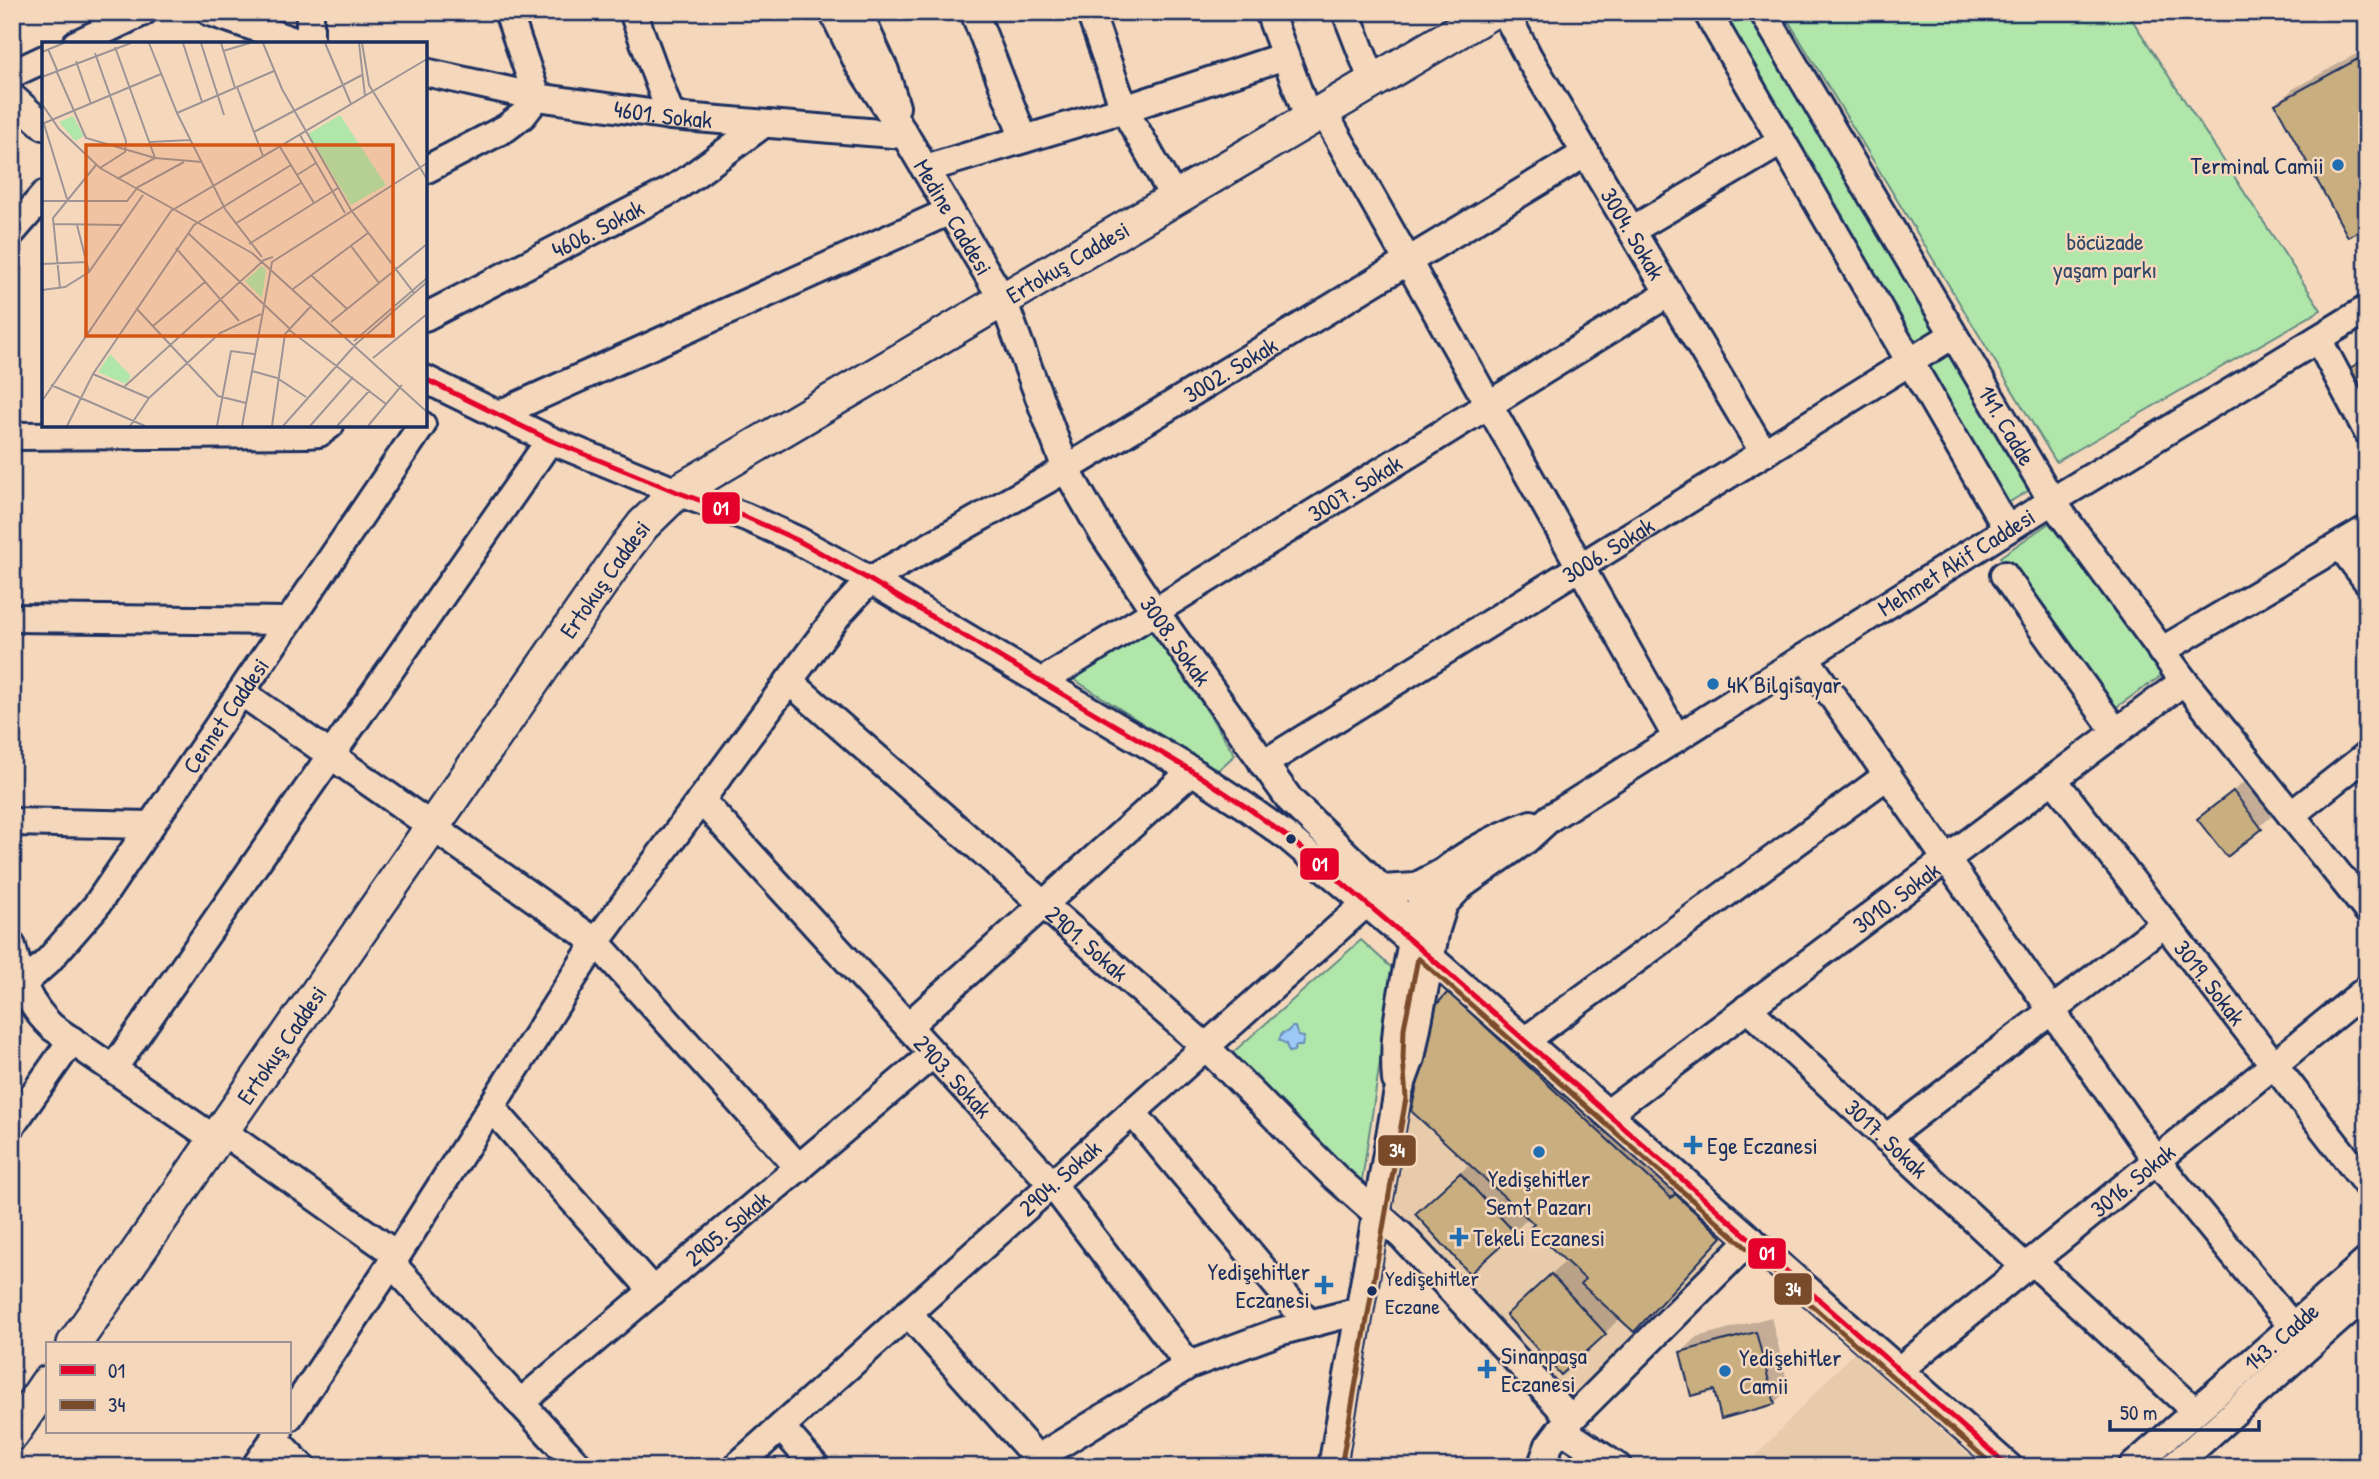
<svg xmlns="http://www.w3.org/2000/svg" width="2379" height="1479" font-family="'Patrick Hand',sans-serif">
<style>
.built{fill:#e8cbaa}
.green{fill:#b0e6a9;stroke:#668a84;stroke-width:2}
.water{fill:#9cc9f6;stroke:#688bb9;stroke-width:2}
.shadow{fill:#0003}
.building{fill:#c9ae7f;stroke:#1b2f5e;stroke-width:2}
.lines{fill:none;stroke-linecap:round;stroke-linejoin:round}
.minor-casing{stroke:#1b2f5e;stroke-width:32}
.major-casing{stroke:#1b2f5e;stroke-width:38}
.minor{stroke:#f5d8bc;stroke-width:26}
.major{stroke:#f5d8bc;stroke-width:33}
.bus-1-casing{stroke:#f5d8bc;stroke-width:10}
.bus-2-casing{stroke:#f5d8bc;stroke-width:10}
.bus-1{stroke:#e4002b;stroke-width:5}
.bus-2{stroke:#7a4b2a;stroke-width:5}
.poi-dot{fill:#1f6fb2;stroke:#f5d8bc;stroke-width:2.5}
.bus-dot{fill:#1b2f5e;stroke:#f5d8bc;stroke-width:2.5}
.labels{text-anchor:middle;dominant-baseline:central;stroke-width:5;stroke-linejoin:round;paint-order:stroke}
.bus-label{font-size:22px;fill:#1b2f5e;stroke:#f5d8bc;text-anchor:start}
.street-label{font-size:24px;fill:#1b2f5e;stroke:#f5d8bc}
.poi-label{font-size:24px;fill:#1b2f5e;stroke:#f5d8bc;text-anchor:start}
.park-label{font-size:24px;fill:#314a69;stroke:#f5d8bc}
.inset-road{fill:none;stroke:#9e9496;stroke-width:2}
.view{fill:#d45514;fill-opacity:0.15;stroke:#d45514;stroke-width:3.5}
.inset-edge{fill:none;stroke:#1b2f5e;stroke-width:3.5}
.line-badge{stroke:#f5d8bc;stroke-width:2.5}
.badge-label{font-size:19px;text-anchor:middle;font-weight:bold;fill:#fff}
</style>
<rect width="100%" height="100%" fill="#f5d8bc"/>
<filter id="ink" filterUnits="userSpaceOnUse"><feTurbulence type="fractalNoise" baseFrequency=".0143" numOctaves="2"/><feDisplacementMap in="SourceGraphic" scale="14" xChannelSelector="R" yChannelSelector="G"/><feConvolveMatrix kernelMatrix="1 2 1 2 8 2 1 2 1" color-interpolation-filters="sRGB"/></filter>
<g filter="url(#ink)">
<g class="built">
<polygon points="1440,977 1735,1239 1574,1402 1392,1202 1408,1095"/>
<polygon points="1854,1352 1982,1467 1745,1467"/>
</g>
<g class="green">
<polygon points="1716,12 1754,12 1939,330 1911,346"/>
<polygon points="1783,12 2127,12 2321,310 2056,462"/>
<polygon points="1950,349 2031,489 2003,506 1922,365"/>
<polygon points="2049,523 2164,674 2112,710 2000,557"/>
<polygon points="1149,620 1235,755 1217,771 1064,673"/>
<polygon points="1361,940 1394,970 1361,1187 1231,1054"/>
</g>
<polygon class="water" points="1292,1027 1295,1027 1298,1036 1304,1037 1302,1046 1296,1046 1294,1051 1289,1052 1286,1044 1279,1040 1282,1033 1287,1032"/>
<g class="shadow">
<polygon points="2367,48 2367,225 2277,104 2293,89"/>
<polygon points="2245,781 2272,816 2227,854 2199,819"/>
<polygon points="1464,978 1736,1221 1649,1315 1620,1318 1605,1333 1531,1292 1567,1260 1537,1224 1529,1217 1514,1232 1440,1192 1471,1163 1438,1006"/>
<polygon points="1771,1317 1789,1388 1774,1403 1715,1387 1682,1352 1697,1337"/>
</g>
<g class="building">
<polygon points="2367,54 2367,227 2348,237 2275,104"/>
<polygon points="2367,358 2367,396 2350,368"/>
<polygon points="2233,791 2262,829 2227,857 2197,819"/>
<polygon points="1448,992 1671,1198 1675,1194 1722,1237 1634,1332 1581,1284 1585,1279 1530,1228 1534,1224 1411,1111 1436,1005"/>
<polygon points="1460,1173 1515,1233 1470,1274 1415,1214"/>
<polygon points="1551,1274 1606,1334 1561,1375 1506,1315"/>
<polygon points="1756,1332 1775,1404 1721,1419 1714,1390 1691,1396 1680,1352"/>
</g>
<g class="lines">
<g class="minor-casing">
<g id="minor">
<polyline points="210,12 303,44"/>
<polyline points="633,12 671,116"/>
<path id="s1" d="M833,12L859,65L905,135L1003,300L1066,469L1102,532L1154,610L1290,800L1382,889L1399,913L1407,930"/>
<polyline points="858,12 885,71 896,107"/>
<polyline points="974,12 1024,139"/>
<polyline points="1090,12 1124,109 1175,199"/>
<polyline points="1269,12 1309,120"/>
<polyline points="1346,12 1373,82"/>
<path id="s2" d="M1505,12L1529,58L1764,453"/>
<polyline points="1707,12 2007,529"/>
<path id="s3" d="M1763,12L2052,501L2184,681L2367,910"/>
<polyline points="76,44 143,12"/>
<polyline points="310,44 310,12"/>
<path id="s4" d="M425,72L537,97L671,116L905,135"/>
<polyline points="12,74 44,59"/>
<polyline points="12,97 44,126"/>
<polyline points="1323,111 1677,738"/>
<polyline points="925,169 1124,109 1285,56"/>
<polyline points="425,170 506,128 523,115 537,97 508,12"/>
<polyline points="1632,230 1781,142"/>
<polyline points="12,232 44,195"/>
<path id="s5" d="M425,317L670,191L690,178L762,125"/>
<polyline points="2318,339 2367,431"/>
<polyline points="425,379 550,440 677,492 746,517 797,540 870,580 1192,771 1245,806 1289,838 1431,958 2009,1467"/>
<polyline points="497,415 950,211"/>
<polyline points="12,436 307,434 319,433 330,425"/>
<polyline points="2340,545 2367,581"/>
<polyline points="2004,575 2116,732"/>
<polyline points="12,618 289,621"/>
<polyline points="2161,651 2367,529"/>
<polyline points="1805,657 2156,1160 2292,1326"/>
<path id="s6" d="M789,681L1206,1047L1334,1176L1402,1236L1571,1419"/>
<path id="s7" d="M1041,682L1669,293"/>
<polyline points="241,692 596,942 799,1168"/>
<path id="s8" d="M1263,764L1953,335"/>
<path id="s9" d="M2053,779L2367,1185"/>
<path id="s10" d="M701,800L1052,1184L1189,1365"/>
<polyline points="2291,815 2367,755"/>
<polyline points="12,822 151,825"/>
<path d="M12,946C21,980 25,1001 52,1027L216,1140"/>
<path id="s11" d="M12,994L48,961L96,906L422,425"/>
<path id="s12" d="M1747,1008L2025,1267"/>
<polyline points="908,1026 1192,771"/>
<polyline points="1526,1040 1888,775"/>
<polyline points="113,1069 550,440"/>
<path d="M1396,1080C1392,1036 1402,995 1410,952C1414,931 1416,908 1427,890C1445,862 1500,835 1531,824"/>
<polyline points="491,1107 653,1291"/>
<polyline points="1133,1113 1309,1324"/>
<path id="s13" d="M1608,1113L2184,681"/>
<polyline points="12,1125 72,1040"/>
<polyline points="222,1131 397,1255"/>
<polyline points="1886,1138 2164,924"/>
<polyline points="2032,1261 2195,1411"/>
<polyline points="391,1263 580,1467"/>
<polyline points="908,1313 1045,1467"/>
<path id="s14" d="M1899,1370L2367,989"/>
<path id="s15" d="M520,1403L933,1054"/>
<path id="s16" d="M289,1417L397,1255L596,942L837,616L870,580L1066,469L1586,153"/>
<polyline points="781,1427 816,1467"/>
<polyline points="1561,1429 1618,1467"/>
<polyline points="274,1438 302,1467"/>
<polyline points="255,1467 279,1432"/>
<path id="s17" d="M736,1467L1382,889L1415,887L1447,870"/>
<polyline points="1028,1467 1038,1458 1189,1365 1278,1332 1359,1311"/>
<path id="s18" d="M1332,1467L1397,1096L1411,1058L1436,929L1444,904L1461,886L1526,840L1550,818L2052,501L2367,309"/>
<polyline points="1541,1467 1549,1445 1561,1429 1751,1239"/>
<path id="s19" d="M2132,1467L2367,1261"/>
<polyline points="2173,1467 2367,1294"/>
</g>
</g>
<g class="major-casing">
<g id="major">
<path id="s20" d="M74,1344L626,547L643,525L677,492L1491,12"/>
<polyline points="12,1434 47,1383"/>
</g>
</g>
<use href="#minor" class="minor"/>
<use href="#major" class="major"/>
<g class="bus-1-casing">
<polyline id="bus-1" points="425,379 550,440 677,492 746,517 797,540 870,580 1192,771 1245,806 1289,838 1431,958 2009,1467"/>
</g>
<g class="bus-2-casing">
<polyline id="bus-2" points="1341,1467 1406,1098 1403,1058 1404,1028 1418,958 1995,1467"/>
</g>
<use href="#bus-1" class="bus-1"/>
<use href="#bus-2" class="bus-2"/>
</g>
</g>
<g class="poi-dot">
<circle cx="2338" cy="165" r="7"/>
<circle cx="1713" cy="684" r="7"/>
<path d="M1689.5 1134.5h7v7h7v7h-7v7h-7v-7h-7v-7h7z"/>
<circle cx="1539" cy="1152" r="7"/>
<path d="M1455.5 1226.5h7v7h7v7h-7v7h-7v-7h-7v-7h7z"/>
<path d="M1320.5 1274.5h7v7h7v7h-7v7h-7v-7h-7v-7h7z"/>
<path d="M1483.5 1358.5h7v7h7v7h-7v7h-7v-7h-7v-7h7z"/>
<circle cx="1725" cy="1371" r="7"/>
</g>
<g class="bus-dot">
<circle cx="1291" cy="839" r="6"/>
<circle cx="1372" cy="1291" r="6"/>
</g>
<g class="labels">
<g class="bus-label">
<text x="1385" y="1278">Yedişehitler<tspan x="1385" dy="28">Eczane</tspan></text>
</g>
<g class="street-label">
<text stroke="none"><textPath href="#s4" startOffset="242">4601. Sokak</textPath></text>
<text stroke="none"><textPath href="#s1" startOffset="238">Medine Caddesi</textPath></text>
<text stroke="none"><textPath href="#s5" startOffset="194">4606. Sokak</textPath></text>
<text stroke="none"><textPath href="#s2" startOffset="256">3004. Sokak</textPath></text>
<text stroke="none"><textPath href="#s20" startOffset="1498">Ertokuş Caddesi</textPath></text>
<text stroke="none"><textPath href="#s16" startOffset="1437">3002. Sokak</textPath></text>
<text stroke="none"><textPath href="#s3" startOffset="480">141. Cadde</textPath></text>
<text stroke="none"><textPath href="#s7" startOffset="369">3007. Sokak</textPath></text>
<text stroke="none"><textPath href="#s8" startOffset="406">3006. Sokak</textPath></text>
<text stroke="none"><textPath href="#s18" startOffset="1192">Mehmet Akif Caddesi</textPath></text>
<text stroke="none"><textPath href="#s20" startOffset="931">Ertokuş Caddesi</textPath></text>
<text stroke="none"><textPath href="#s1" startOffset="719">3008. Sokak</textPath></text>
<text stroke="none"><textPath href="#s11" startOffset="352">Cennet Caddesi</textPath></text>
<text stroke="none"><textPath href="#s13" startOffset="360">3010. Sokak</textPath></text>
<text stroke="none"><textPath href="#s6" startOffset="397">2901. Sokak</textPath></text>
<text stroke="none"><textPath href="#s9" startOffset="257">3019. Sokak</textPath></text>
<text stroke="none"><textPath href="#s20" startOffset="364">Ertokuş Caddesi</textPath></text>
<text stroke="none"><textPath href="#s10" startOffset="374">2903. Sokak</textPath></text>
<text stroke="none"><textPath href="#s12" startOffset="191">3017. Sokak</textPath></text>
<text stroke="none"><textPath href="#s17" startOffset="434">2904. Sokak</textPath></text>
<text stroke="none"><textPath href="#s14" startOffset="301">3016. Sokak</textPath></text>
<text stroke="none"><textPath href="#s15" startOffset="271">2905. Sokak</textPath></text>
<text stroke="none"><textPath href="#s19" startOffset="198">143. Cadde</textPath></text>
</g>
<g class="poi-label">
<text x="2324" y="165" text-anchor="end">Terminal Camii</text>
<text x="1727" y="684">4K Bilgisayar</text>
<text x="1707" y="1145">Ege Eczanesi</text>
<text x="1539" y="1178" text-anchor="middle">Yedişehitler<tspan x="1539" dy="28">Semt Pazarı</tspan></text>
<text x="1473" y="1237">Tekeli Eczanesi</text>
<text x="1310" y="1271" text-anchor="end">Yedişehitler<tspan x="1310" dy="28">Eczanesi</tspan></text>
<text x="1501" y="1355">Sinanpaşa<tspan x="1501" dy="28">Eczanesi</tspan></text>
<text x="1739" y="1357">Yedişehitler<tspan x="1739" dy="28">Camii</tspan></text>
</g>
<g class="park-label">
<text x="2105" y="241">böcüzade<tspan x="2105" dy="28">yaşam parkı</tspan></text>
</g>
</g>
<g transform="translate(42 42)">
<rect width="385" height="385" fill="#f5d8bc"/>
<path d="M298,73L344,143L309,163L266,92ZM31,74L42,94L33,99L17,80ZM220,224L224,228L220,256L203,239ZM68,312L89,334L84,342L56,330Z" fill="#b0e6a9"/>
<path class="inset-road" d="M107,1L135,71L183,167L220,215M141,1L160,60M159,1L182,73M179,1L193,46M221,1L240,47L309,168L372,251M283,1L309,62M317,1L323,54M320,1L327,43L385,137M73,5L113,116L75,137M6,7L15,28M181,9L208,1M0,10L22,1M53,11L84,99L83,110L58,126M34,19L49,62M14,28L44,96L113,116L160,120M0,35L89,1M195,45L221,114M0,62L17,87L58,126L210,211L385,370M135,71L232,29M0,82L119,32M2,82L25,157M212,90L320,33M258,93L303,171M108,100L148,98M238,105L272,161M255,133L274,121M0,159H85L96,145L142,120M11,182L81,183M193,182L259,141M35,183L47,230M146,191L247,286M207,202L296,146M309,204L337,241M134,206L197,279M0,222L44,220M269,233L305,267M18,246L11,176L54,123M251,247L326,191M0,248L23,245L47,230L101,153M94,266L176,354L204,361M289,280L385,202M111,284L164,239M246,287L344,362M312,299L385,236M331,316L385,272M210,329L235,336L264,355M51,332L107,356M9,343L103,384M82,345L222,218L231,215M0,359L129,169L385,17M25,384L51,332L152,183L249,123M88,384L107,356L178,291L219,272M175,384L189,309L212,312M200,384L230,220L385,121M230,384L243,292L270,263M241,384L314,302L385,240M268,384L311,335M295,384L328,348M326,384L360,343"/>
<path class="view" d="M44,103H351V294H44Z"/>
<rect width="385" height="385" class="inset-edge"/>
</g>
<g class="line-badge">
<rect x="701" y="491" width="40" height="34" rx="7" fill="#e4002b"/>
<rect x="1299" y="847" width="41" height="34" rx="7" fill="#e4002b"/>
<rect x="1377" y="1134" width="40" height="33" rx="7" fill="#7a4b2a"/>
<rect x="1747" y="1237" width="40" height="33" rx="7" fill="#e4002b"/>
<rect x="1773" y="1272" width="40" height="34" rx="7" fill="#7a4b2a"/>
</g>
<g class="badge-label">
<text x="721" y="515">01</text>
<text x="1320" y="871">01</text>
<text x="1397" y="1157">34</text>
<text x="1767" y="1260">01</text>
<text x="1793" y="1296">34</text>
</g>
<rect width="2379" height="1479" fill="none" stroke="#f5d8bc" stroke-width="42"/>
<rect x="21" y="21" width="2337" height="1437" fill="none" stroke="#1b2f5e" stroke-width="2.5" filter="url(#ink)"/>
<rect x="46" y="1342" width="245" height="91" fill="#f5d8bc" stroke="#9e9496" stroke-width="2"/>
<rect x="60" y="1365" width="35" height="10" fill="#e4002b" stroke="#9e9496" stroke-width="2"/>
<text x="108" y="1378" font-size="21" fill="#1b2f5e">01</text>
<rect x="60" y="1400" width="35" height="10" fill="#7a4b2a" stroke="#9e9496" stroke-width="2"/>
<text x="108" y="1412" font-size="21" fill="#1b2f5e">34</text>
<path d="M2110 1420v10h149v-10" fill="none" stroke="#1b2f5e" stroke-width="3.5"/>
<text x="2120" y="1420" font-size="21" fill="#1b2f5e" stroke="#f5d8bc" stroke-width="5" paint-order="stroke">50 m</text>
</svg>
